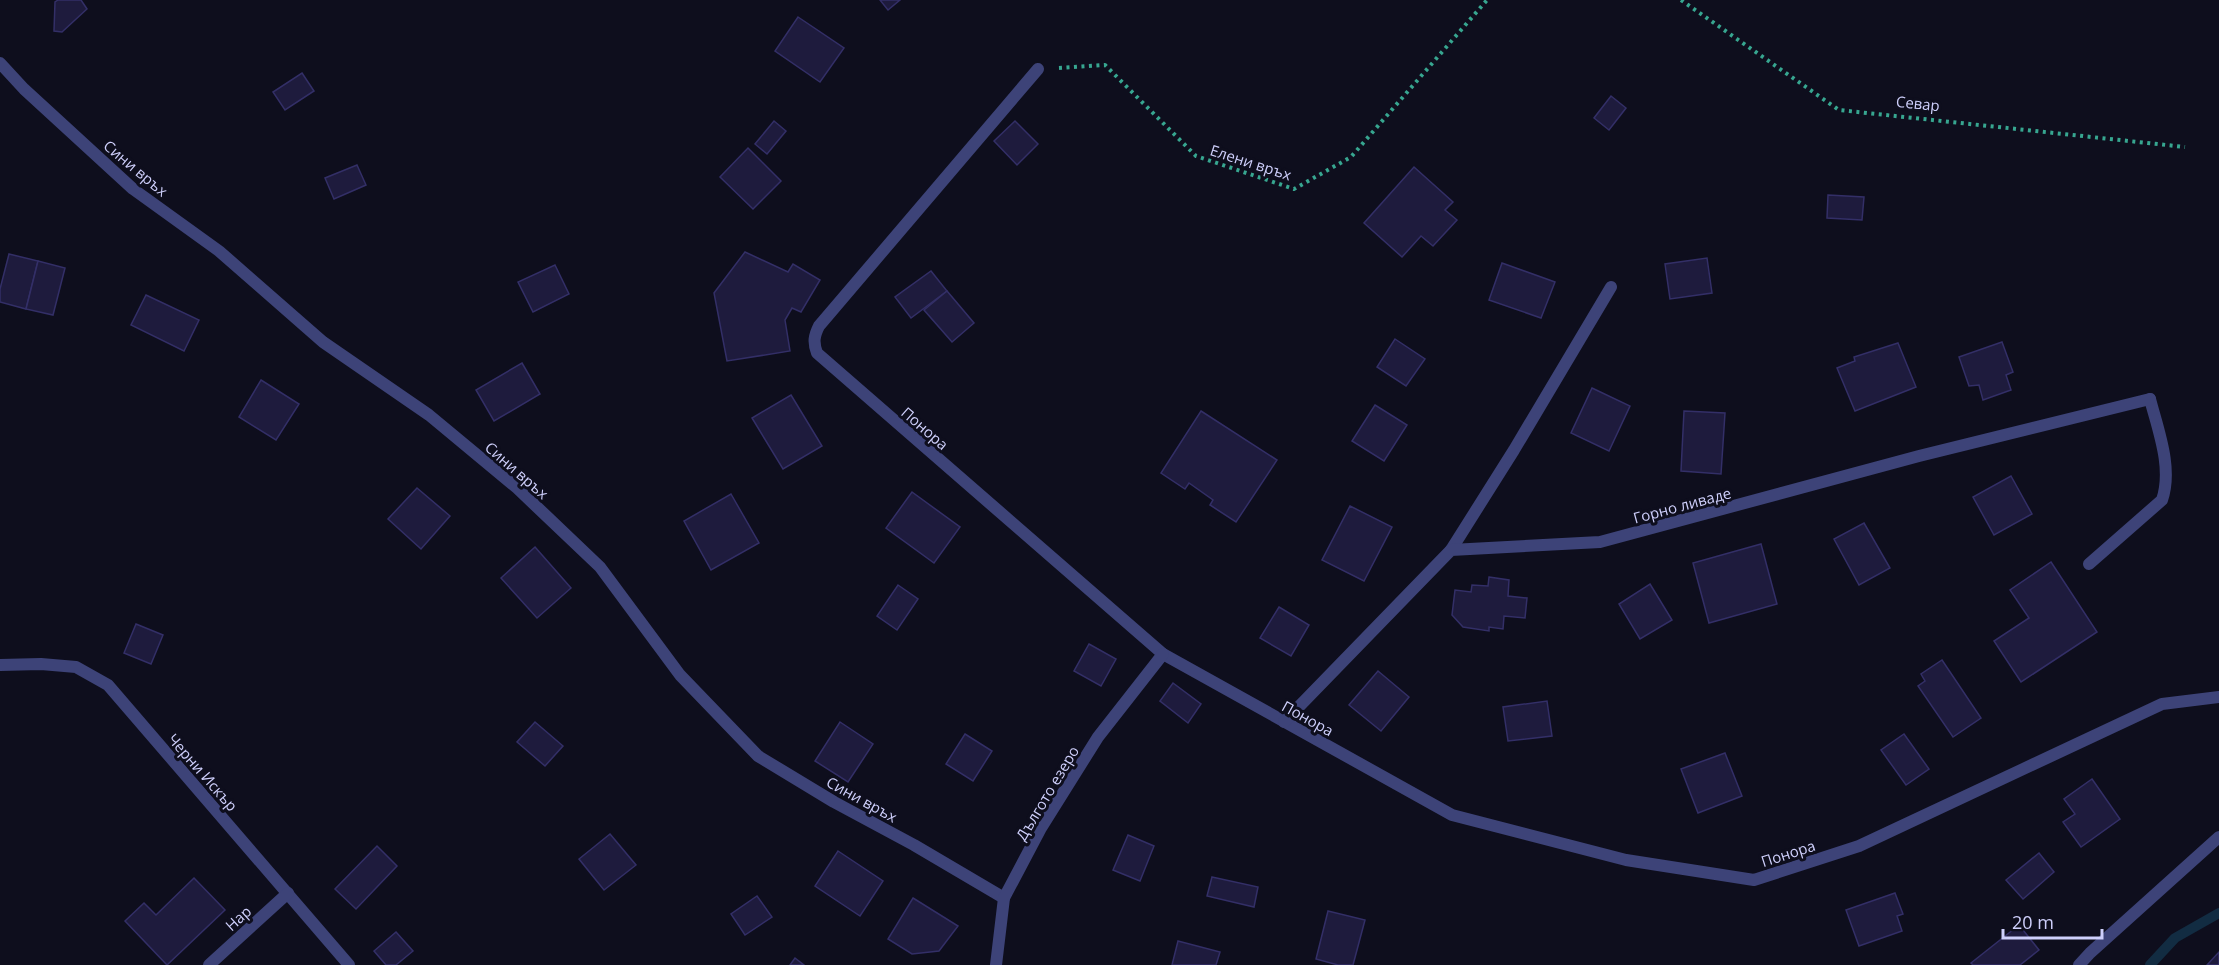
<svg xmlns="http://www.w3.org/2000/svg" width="2219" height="965" font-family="'Open Sans',sans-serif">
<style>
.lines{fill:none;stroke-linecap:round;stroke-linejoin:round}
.stream{stroke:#122c42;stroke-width:10}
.building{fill:#1e1b3d;stroke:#332f67;stroke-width:1.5}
.path{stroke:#37a690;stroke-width:4;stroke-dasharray:3 4.5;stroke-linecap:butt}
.lane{stroke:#3d4378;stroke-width:12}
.street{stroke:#3d4378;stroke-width:12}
.labels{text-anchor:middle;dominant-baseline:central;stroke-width:6;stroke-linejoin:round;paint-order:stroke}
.street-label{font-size:15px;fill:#cecffb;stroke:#0e0e1d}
</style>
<rect width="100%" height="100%" fill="#0e0e1d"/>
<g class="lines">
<polyline class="stream" points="2150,965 2175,938 2219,913"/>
</g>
<g class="building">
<polygon points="58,0 81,0 87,9 62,32 54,31 55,2"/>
<polygon points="880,0 900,0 888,10"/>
<polygon points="798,17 844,48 820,82 775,51"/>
<polygon points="302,73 314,91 285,110 273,92"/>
<polygon points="1611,96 1626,108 1609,130 1594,118"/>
<polygon points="774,121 786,131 767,154 755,144"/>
<polygon points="1015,121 1038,144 1017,165 994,141"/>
<polygon points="748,148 781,181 753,209 720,177"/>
<polygon points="357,165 366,185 334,199 325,178"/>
<polygon points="1414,167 1453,202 1445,210 1457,220 1433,246 1421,236 1402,257 1364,223"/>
<polygon points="1828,195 1864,197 1862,220 1827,218"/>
<polygon points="745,252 788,272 793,264 820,280 801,312 792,308 785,320 790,351 727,361 714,293"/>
<polygon points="9,254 38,261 26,309 0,302 0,289"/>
<polygon points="1707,258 1712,293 1670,299 1665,264"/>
<polygon points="38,261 65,268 53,315 26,309"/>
<polygon points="1502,263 1555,282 1541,318 1489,300"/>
<polygon points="555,265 569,294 533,312 518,282"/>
<polygon points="931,271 947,291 911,318 895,297"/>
<polygon points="947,291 974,323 952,342 924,310"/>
<polygon points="146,295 199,320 184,351 131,325"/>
<polygon points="1395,339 1425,359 1406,386 1377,367"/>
<polygon points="2002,342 2013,372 2006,375 2011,390 1983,400 1979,385 1969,386 1959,357"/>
<polygon points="1898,343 1916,387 1855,411 1837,368 1855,361 1854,357"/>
<polygon points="522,363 540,394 494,421 476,390"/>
<polygon points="261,380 299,404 276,440 239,417"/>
<polygon points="1592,388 1630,406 1609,451 1571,433"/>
<polygon points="791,395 822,446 783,469 752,418"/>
<polygon points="1375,405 1407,425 1384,461 1352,441"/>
<polygon points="1201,411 1277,460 1236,522 1210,505 1213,500 1189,483 1185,489 1161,473"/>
<polygon points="1684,411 1725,413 1721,474 1681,471"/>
<polygon points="2011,476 2032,514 1994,535 1973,497"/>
<polygon points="417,488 450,516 421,549 388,519"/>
<polygon points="912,492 960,527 934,563 886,528"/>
<polygon points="731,494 759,543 711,570 684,521"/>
<polygon points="1350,506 1392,527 1364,581 1322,560"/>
<polygon points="1864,523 1890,568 1859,585 1834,539"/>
<polygon points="1761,544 1777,604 1709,623 1693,563"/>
<polygon points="535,547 571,588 537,618 501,578"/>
<polygon points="2051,562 2097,632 2021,682 1994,641 2029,618 2010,590"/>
<polygon points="1489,577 1509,580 1508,596 1527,598 1525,618 1504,616 1503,629 1489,627 1489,631 1463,627 1452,615 1455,590 1471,592 1472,585 1488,586"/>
<polygon points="1650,584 1672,620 1640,639 1619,604"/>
<polygon points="898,585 918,599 897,630 877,616"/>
<polygon points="1279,607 1309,625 1291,656 1260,638"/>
<polygon points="136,624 163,635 151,664 124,653"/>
<polygon points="1089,644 1116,659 1101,686 1074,671"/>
<polygon points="1942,660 1981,718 1953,737 1918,686 1925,681 1921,674"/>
<polygon points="1378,671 1409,697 1381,731 1349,705"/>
<polygon points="1173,683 1201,704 1188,723 1160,701"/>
<polygon points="1547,701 1552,736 1508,741 1503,707"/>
<polygon points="535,722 563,746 545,766 517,742"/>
<polygon points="840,722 873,744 848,782 815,761"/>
<polygon points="965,734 992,751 973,781 946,764"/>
<polygon points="1904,734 1929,769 1906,785 1881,750"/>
<polygon points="1725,753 1742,796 1698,813 1681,769"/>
<polygon points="2092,779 2120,819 2081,847 2063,822 2075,814 2064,799"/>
<polygon points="610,834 636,865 604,890 579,859"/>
<polygon points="1128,835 1154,846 1140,881 1113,870"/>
<polygon points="377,846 397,866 356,909 335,889"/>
<polygon points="838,851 883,881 860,916 815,886"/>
<polygon points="2039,853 2054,872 2023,899 2006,880"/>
<polygon points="1212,877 1258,887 1254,907 1207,896"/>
<polygon points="194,878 225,910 167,965 125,921 144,903 156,915"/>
<polygon points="1895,893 1903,914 1897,916 1902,931 1859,946 1846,910"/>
<polygon points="757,896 772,917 745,935 731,914"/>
<polygon points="913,898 958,926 939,951 912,954 888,939"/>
<polygon points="1328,911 1365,920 1353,965 1338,965 1316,959"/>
<polygon points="2019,925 2039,950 2020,965 1973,965 1971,963"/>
<polygon points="396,932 413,951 396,965 386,965 374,951"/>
<polygon points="1178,941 1220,952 1216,965 1172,965"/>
<polygon points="2219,952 2219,965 2207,965"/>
<polygon points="795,958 804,965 790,965"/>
</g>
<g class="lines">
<g class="path">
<polyline points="1681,0 1839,110 2185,147"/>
<polyline points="1059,68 1105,65 1196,156 1294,189 1351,157 1487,0"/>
</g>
<g class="lane">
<polyline points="1451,550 1514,450 1611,287"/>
<path d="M2089,564L2162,500C2173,468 2158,430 2150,399"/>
</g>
<g class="street">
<polyline points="0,63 24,89 133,189 219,251 323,342 429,415 517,488 600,567 680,675 758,756 834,802 914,845 1004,898"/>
<path d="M1038,69L819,326C814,336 813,342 817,353L1163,654L1452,815L1626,860L1754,880L1859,846L2162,704L2219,697"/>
<polyline points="0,665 41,664 76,667 108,685 349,965"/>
<polyline points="1284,722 1451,550 1600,542 1919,456 2150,399"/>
<polyline points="209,965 288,893"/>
<polyline points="996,965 1004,898 1041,828 1098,737 1163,654"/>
<polyline points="2079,965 2090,953 2219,837"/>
</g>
</g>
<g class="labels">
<g class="street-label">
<text transform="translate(1918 103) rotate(6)">Севар</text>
<text transform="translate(1251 162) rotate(18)">Елени връх</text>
<text transform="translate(136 168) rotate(40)">Сини връх</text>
<text transform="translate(925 428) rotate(41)">Понора</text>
<text transform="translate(517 470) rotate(41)">Сини връх</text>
<text transform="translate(1682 505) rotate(-15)">Горно ливаде</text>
<text transform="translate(1308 718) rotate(29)">Понора</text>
<text transform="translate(203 772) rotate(49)">Черни Искър</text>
<text transform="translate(1047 793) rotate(-59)">Дългото езеро</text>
<text transform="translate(862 799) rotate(29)">Сини връх</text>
<text transform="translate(1788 853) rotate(-18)">Понора</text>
<text transform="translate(238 918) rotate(-42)">Нар</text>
</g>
</g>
<path d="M2003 929v9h99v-9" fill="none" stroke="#cecffb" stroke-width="3"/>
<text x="2012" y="929" font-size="18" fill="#cecffb" stroke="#0e0e1d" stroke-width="4.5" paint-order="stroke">20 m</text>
</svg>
